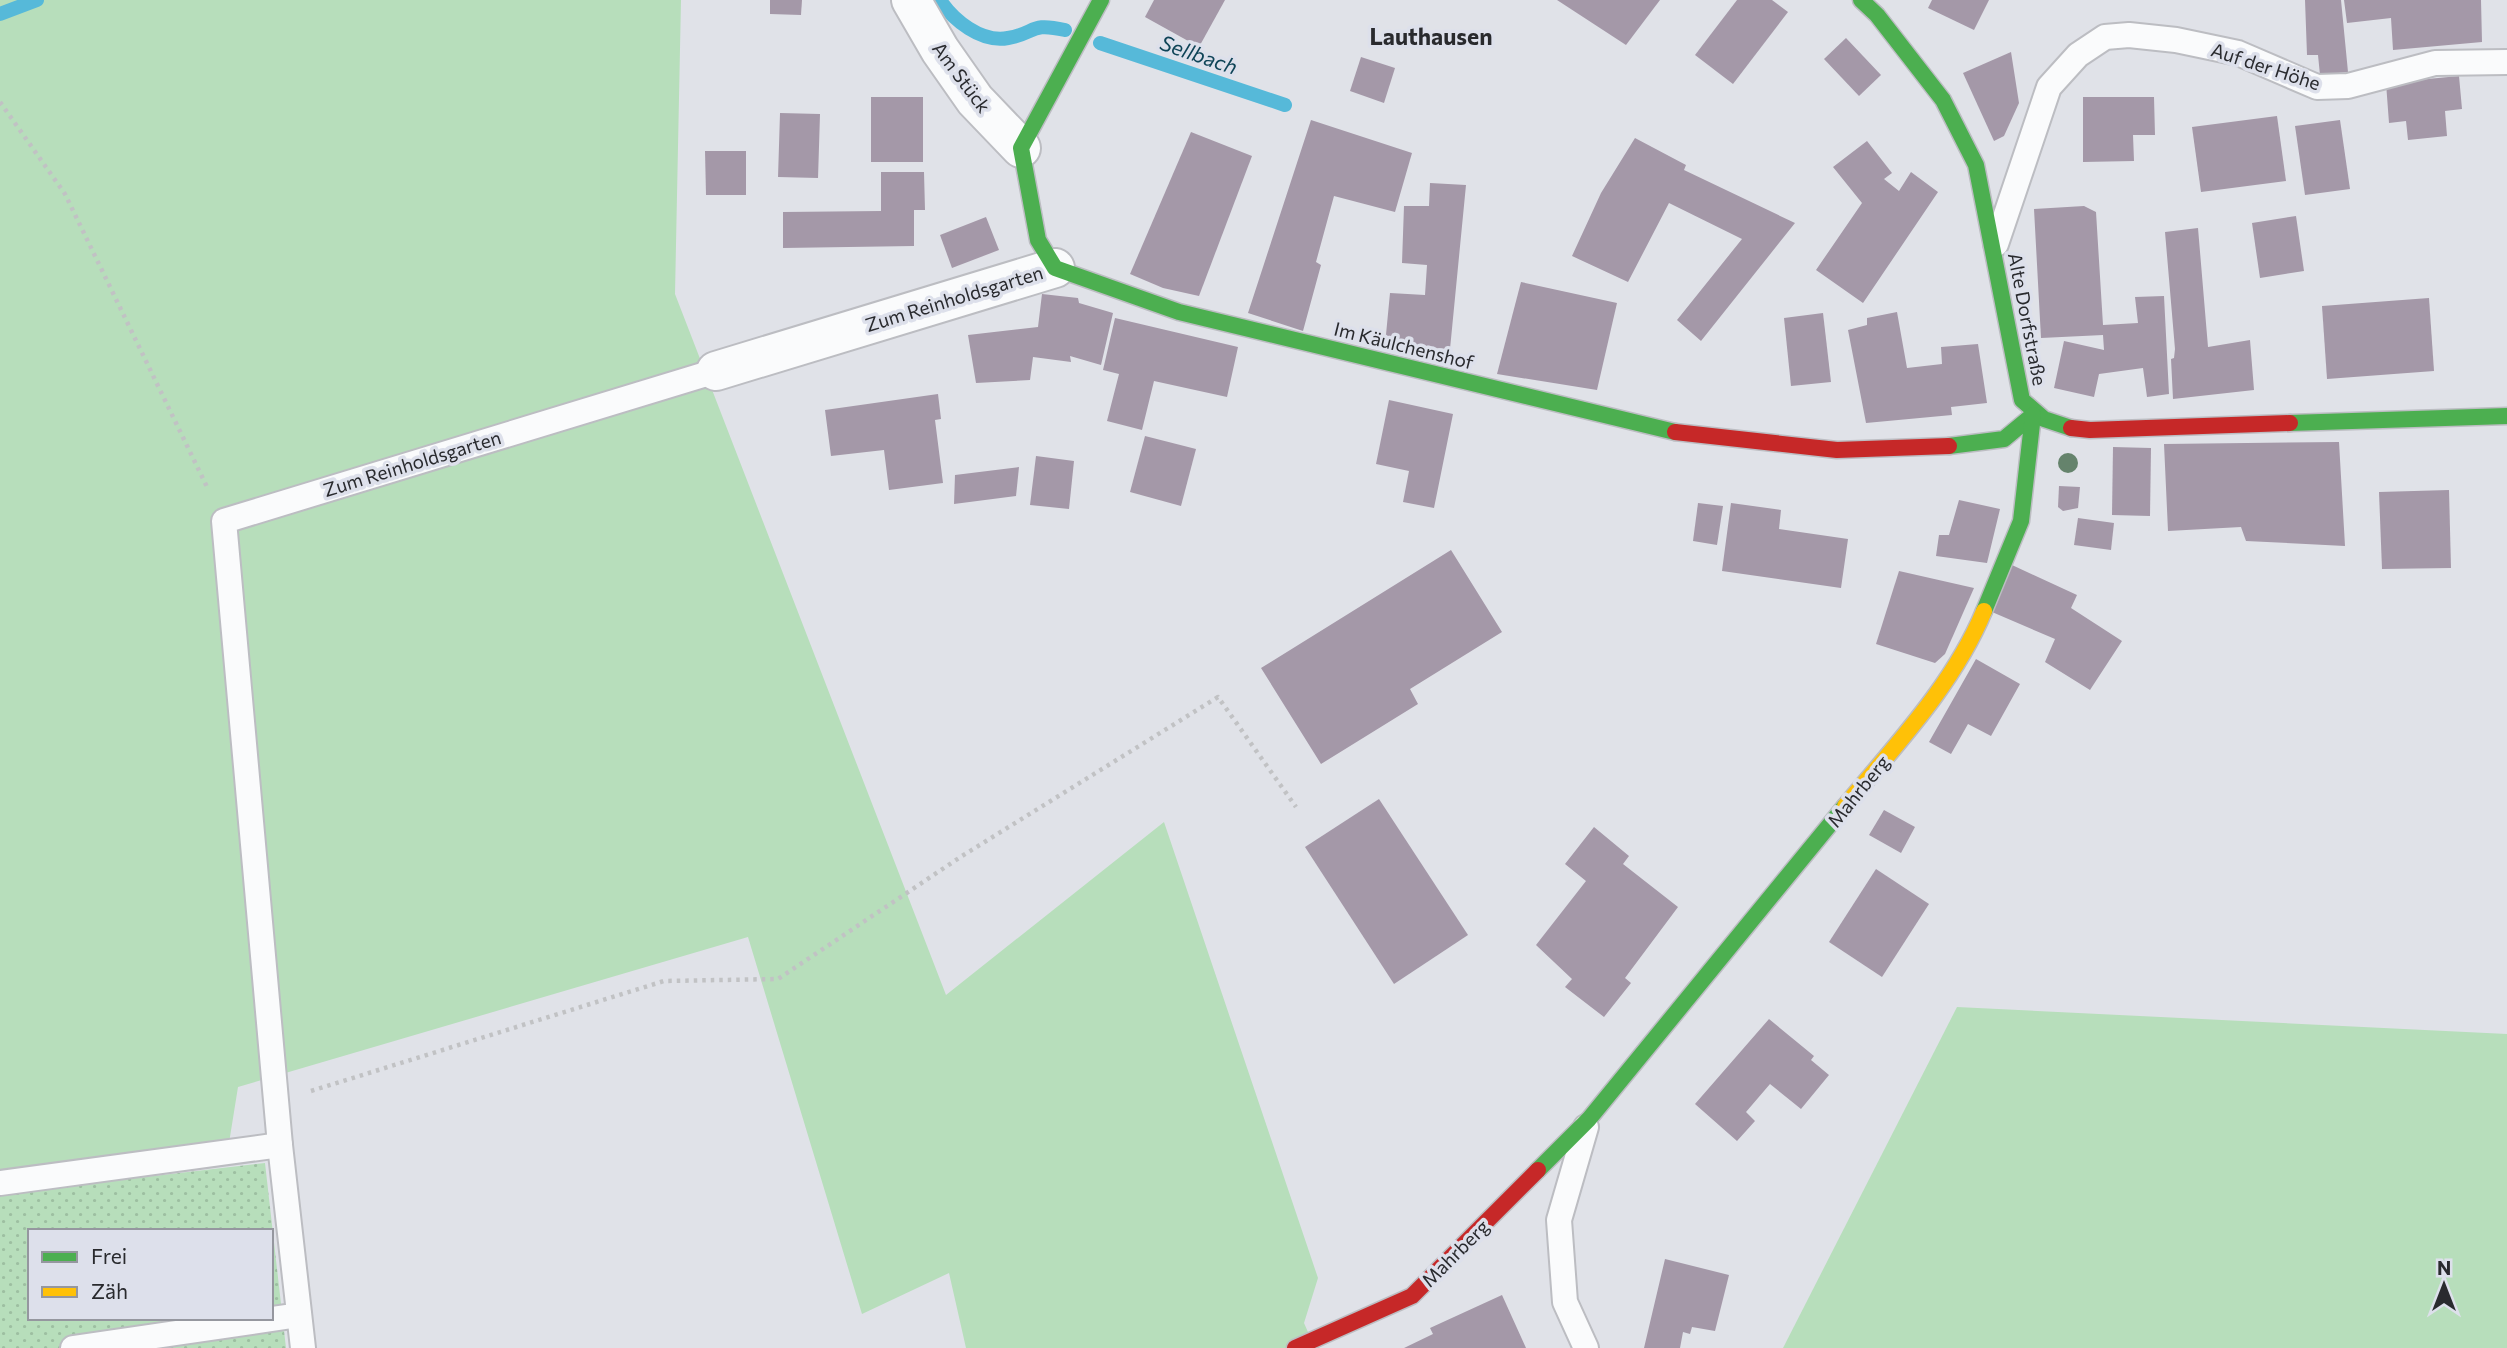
<svg xmlns="http://www.w3.org/2000/svg" width="2507" height="1348" font-family="Commissioner,sans-serif">
<style>
.grass{fill:#b7debb}
.park{fill:url(#park-dots);fill-rule:evenodd}
.lines{fill:none;stroke-linecap:round;stroke-linejoin:round}
.stream{stroke:#56b9d9;stroke-width:14}
.building{fill:#a498a8}
.lane-casing{stroke:#bcbdc2;stroke-width:28}
.street-casing{stroke:#bcbdc2;stroke-width:42}
.fast-casing{stroke:#bcbdc2;stroke-width:19}
.slow-casing{stroke:#bcbdc2;stroke-width:19}
.jam-casing{stroke:#bcbdc2;stroke-width:19}
.path{stroke:#c1c2c4;stroke-width:4.5;stroke-dasharray:3.5 5;stroke-linecap:butt}
.lane{stroke:#fafbfc;stroke-width:24}
.street{stroke:#fafbfc;stroke-width:38}
.fast{stroke:#4caf50;stroke-width:16}
.slow{stroke:#ffc107;stroke-width:16}
.jam{stroke:#c62828;stroke-width:16}
.tree{fill:#65836c}
.labels{text-anchor:middle;dominant-baseline:central;stroke-width:7;stroke-linejoin:round;paint-order:stroke}
.street-label{font-size:19px;fill:#292a2e;stroke:#dde0eb}
.water-label{font-size:21px;font-style:italic;fill:#0f4457;stroke:#dde0eb}
.quarter-label{font-size:23px;font-weight:bold;fill:#292a2e;stroke:#dde0eb}
</style>
<defs>
<pattern id="park-dots" width="8" height="8" patternUnits="userSpaceOnUse" patternTransform="scale(1.75)"><rect width="8" height="8" fill="#b7debb"/><path d="M2 2h.1M6 6h.1" fill="none" stroke="#9dbfa1" stroke-width="1.8" stroke-linecap="round"/></pattern>
</defs>
<rect width="100%" height="100%" fill="#e0e2e8"/>
<g class="grass">
<polygon points="0,0 681,0 675,294 946,995 1164,822 1318,1278 1304,1323 1315,1348 966,1348 949,1273 862,1314 748,937 238,1087 229,1143 0,1171"/>
<polygon points="1957,1007 2507,1034 2507,1348 1783,1348"/>
</g>
<path class="park" d="M265,1163L286,1348H0V1194ZM30,1231H271V1318H30Z"/>
<g class="lines">
<g class="stream">
<path d="M940,0C953,20 981,43 1008,38C1037,33 1029,22 1065,30"/>
<polyline points="0,14 37,0"/>
<polyline points="1100,43 1285,105"/>
</g>
</g>
<g class="building">
<polygon points="770,0 802,0 801,15 770,14"/>
<polygon points="1154,0 1225,0 1199,47 1145,17"/>
<polygon points="1557,0 1660,0 1626,45"/>
<polygon points="1737,0 1772,0 1788,12 1733,84 1695,55"/>
<polygon points="1932,0 1989,0 1974,30 1928,8"/>
<polygon points="2305,0 2341,0 2348,72 2320,75 2318,55 2307,55"/>
<polygon points="2344,0 2481,0 2482,42 2393,50 2391,18 2347,23"/>
<polygon points="1846,38 1881,75 1859,96 1824,59"/>
<polygon points="2011,52 2019,103 2004,136 1994,141 1963,73"/>
<polygon points="1361,57 1395,68 1384,103 1350,91"/>
<polygon points="2459,76 2462,109 2445,111 2447,136 2408,140 2406,121 2389,123 2386,83"/>
<rect x="871" y="97" width="52" height="65"/>
<polygon points="2083,97 2154,97 2155,135 2133,135 2134,161 2083,162"/>
<polygon points="780,113 820,114 818,178 778,177"/>
<polygon points="2277,116 2286,181 2201,192 2192,127"/>
<polygon points="1311,120 1412,153 1395,212 1334,196 1316,262 1321,265 1303,331 1248,313"/>
<polygon points="2340,120 2350,189 2305,195 2295,126"/>
<polygon points="1191,132 1252,156 1199,296 1163,288 1130,274"/>
<polygon points="1635,138 1686,165 1684,170 1795,223 1701,341 1677,320 1742,239 1669,203 1628,282 1572,256 1601,193"/>
<polygon points="1867,141 1892,173 1884,179 1899,191 1911,172 1938,192 1863,303 1816,270 1862,203 1833,167"/>
<polygon points="705,151 746,151 746,195 706,195"/>
<polygon points="881,172 924,172 925,210 914,210 914,246 783,248 783,212 881,211"/>
<polygon points="1430,183 1466,185 1450,349 1385,345 1390,293 1425,295 1427,265 1402,263 1404,206 1429,206"/>
<polygon points="2084,206 2096,212 2103,325 2138,323 2135,297 2164,296 2169,394 2147,397 2143,368 2099,374 2094,397 2054,388 2064,341 2104,350 2103,335 2041,338 2034,209"/>
<polygon points="2296,216 2304,271 2260,278 2252,223"/>
<polygon points="986,217 999,250 952,268 940,235"/>
<polygon points="2198,228 2208,347 2250,340 2254,390 2173,399 2171,359 2174,358 2175,349 2165,232"/>
<polygon points="1521,282 1617,303 1597,390 1497,374"/>
<polygon points="1042,294 1078,298 1079,303 1113,313 1101,365 1070,356 1071,362 1033,357 1030,380 976,383 968,335 1038,327"/>
<polygon points="2429,298 2434,371 2327,379 2322,306"/>
<polygon points="1897,312 1907,368 1942,364 1941,347 1978,344 1987,403 1951,407 1952,415 1866,423 1848,330 1867,325 1867,318"/>
<polygon points="1823,313 1831,382 1791,386 1784,318"/>
<polygon points="1115,318 1238,347 1227,397 1154,381 1142,430 1107,421 1119,374 1103,370"/>
<polygon points="938,394 941,419 935,420 943,483 889,490 884,450 831,456 825,410"/>
<polygon points="1389,400 1453,414 1434,508 1403,502 1409,471 1376,464"/>
<polygon points="1145,436 1196,449 1181,506 1130,492"/>
<polygon points="2339,442 2345,546 2246,541 2241,527 2168,531 2164,444"/>
<polygon points="2113,447 2151,448 2150,516 2112,515"/>
<polygon points="1036,456 1074,461 1069,509 1030,505"/>
<polygon points="1019,467 1016,496 954,504 955,475"/>
<polygon points="2059,486 2080,487 2078,508 2063,511 2058,507"/>
<polygon points="2449,490 2451,568 2382,569 2379,492"/>
<polygon points="1959,500 2000,509 1987,563 1936,556 1939,535 1949,535"/>
<polygon points="1698,503 1723,506 1717,545 1693,541"/>
<polygon points="1731,503 1781,510 1779,529 1848,539 1841,588 1722,571"/>
<polygon points="2078,518 2114,523 2111,550 2074,545"/>
<polygon points="1451,550 1502,632 1410,689 1418,704 1321,764 1261,668"/>
<polygon points="2012,565 2077,595 2071,608 2122,641 2090,690 2045,662 2055,639 1992,612"/>
<polygon points="1899,571 1974,588 1945,654 1935,663 1876,644"/>
<polygon points="1976,659 2020,684 1991,736 1968,724 1951,754 1929,742"/>
<polygon points="1379,799 1468,935 1394,984 1305,847"/>
<polygon points="1884,810 1915,827 1901,853 1869,835"/>
<polygon points="1594,827 1629,856 1623,864 1678,907 1625,978 1631,983 1604,1017 1565,987 1572,979 1536,945 1586,881 1565,864"/>
<polygon points="1876,869 1929,904 1882,977 1829,942"/>
<polygon points="1769,1019 1814,1056 1811,1060 1829,1075 1801,1109 1770,1084 1746,1112 1755,1121 1737,1141 1695,1104"/>
<polygon points="1665,1259 1729,1275 1715,1331 1692,1327 1690,1334 1683,1332 1680,1348 1644,1348"/>
<polygon points="1502,1295 1526,1348 1404,1348 1433,1334 1430,1328"/>
</g>
<g class="lines">
<g class="lane-casing">
<g id="lane">
<polyline points="1996,244 2049,87 2078,55 2105,37 2129,35 2176,40 2238,53 2317,87 2348,86 2435,63 2507,62"/>
<polyline points="1586,1127 1559,1220 1565,1302 1586,1348"/>
<polyline points="0,1183 280,1145"/>
<polyline points="73,1348 299,1315"/>
<polyline points="303,1348 280,1145 224,521 716,371"/>
</g>
</g>
<g class="street-casing">
<g id="street">
<polyline points="911,0 940,50 975,100 1021,148"/>
<polyline points="716,371 1055,268"/>
</g>
</g>
<g class="fast-casing">
<g id="fast">
<polyline points="1101,0 1021,148 1038,240 1055,268 1179,312 1675,432"/>
<polyline points="1861,0 1877,15 1943,100 1976,165 2022,400 2044,419 2071,428"/>
<polyline points="2290,423 2507,416"/>
<polyline points="1949,446 2004,439 2033,415"/>
<polyline points="1984,611 2021,521 2033,415"/>
<polyline points="1538,1170 1589,1119 1845,806"/>
</g>
</g>
<g class="slow-casing">
<path id="slow" d="M1845,806C1895,746 1954,684 1984,611"/>
</g>
<g class="jam-casing">
<g id="jam">
<polyline points="2071,428 2090,430 2290,423"/>
<polyline points="1675,432 1837,450 1949,446"/>
<polyline points="1295,1348 1412,1296 1538,1170"/>
</g>
</g>
<g class="path">
<polyline points="0,102 65,194 208,489"/>
<polyline points="311,1091 664,981 778,979 962,856 1218,697 1296,807"/>
</g>
<use href="#lane" class="lane"/>
<use href="#street" class="street"/>
<use href="#fast" class="fast"/>
<use href="#slow" class="slow"/>
<use href="#jam" class="jam"/>
</g>
<circle class="tree" cx="2068" cy="463" r="10"/>
<g class="labels">
<g class="street-label">
<text transform="translate(2266 66) rotate(18)">Auf der Höhe</text>
<text transform="translate(962 77) rotate(53)">Am Stück</text>
<text transform="translate(954 298) rotate(-17)">Zum Reinholdsgarten</text>
<text transform="translate(2028 319) rotate(79)">Alte Dorfstraße</text>
<text transform="translate(1404 345) rotate(14)">Im Käulchenshof</text>
<text transform="translate(412 463) rotate(-17)">Zum Reinholdsgarten</text>
<text transform="translate(1858 791) rotate(-51)">Mahrberg</text>
<text transform="translate(1455 1253) rotate(-45)">Mahrberg</text>
</g>
<g class="water-label">
<text transform="translate(1199 54) rotate(19)">Sellbach</text>
</g>
<g class="quarter-label">
<text x="1431" y="36">Lauthausen</text>
</g>
</g>
<rect x="28" y="1229" width="245" height="91" fill="#dde0eb" stroke="#95979f" stroke-width="2"/>
<rect x="42" y="1252" width="35" height="10" fill="#4caf50" stroke="#95979f" stroke-width="2"/>
<text x="91" y="1264" font-size="21" fill="#292a2e">Frei</text>
<rect x="42" y="1287" width="35" height="10" fill="#ffc107" stroke="#95979f" stroke-width="2"/>
<text x="91" y="1299" font-size="21" fill="#292a2e">Zäh</text>
<g transform="translate(2444 1285)" stroke="#dde0eb" stroke-width="5" paint-order="stroke">
<path d="M0-5L12 26L0 18L-12 26Z" fill="#292a2e"/>
<text y="-10" font-size="19" font-weight="bold" text-anchor="middle" fill="#292a2e">N</text>
</g>
</svg>
